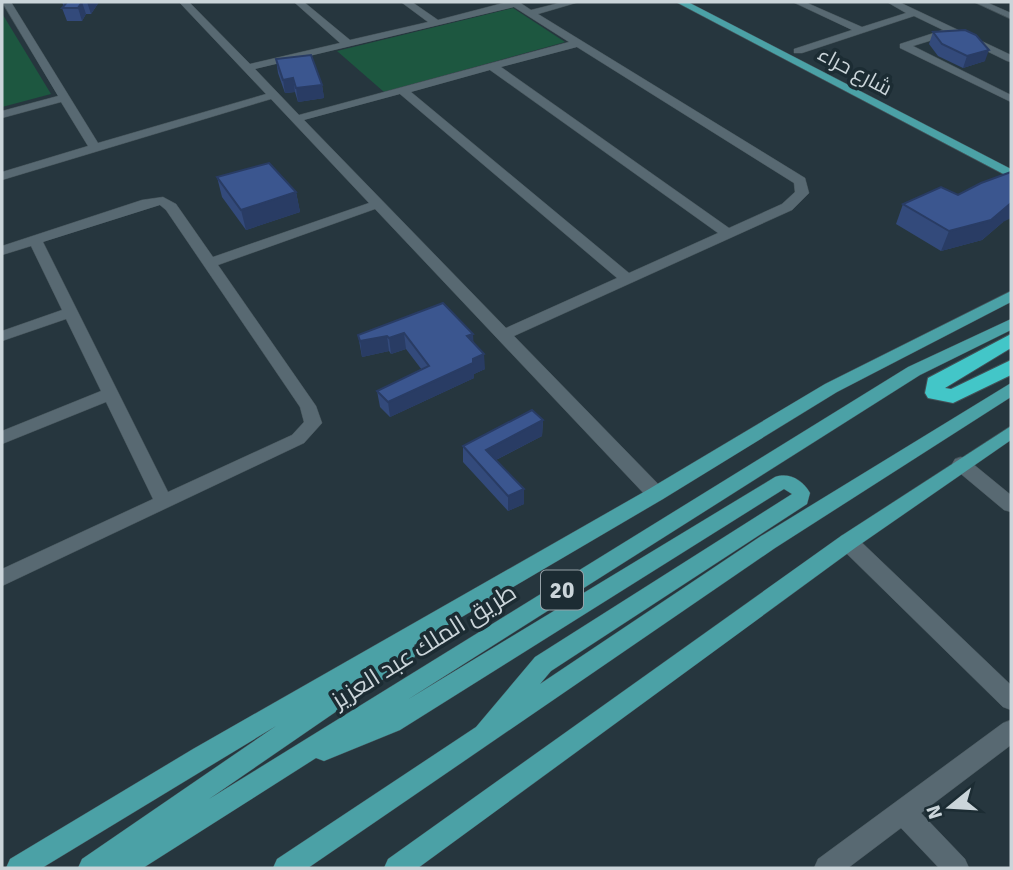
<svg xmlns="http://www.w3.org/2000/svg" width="1013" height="870" font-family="Signika,Cairo,sans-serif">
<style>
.green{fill:#1d5740}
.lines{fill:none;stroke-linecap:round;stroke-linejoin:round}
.minor-casing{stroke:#435157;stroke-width:1}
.major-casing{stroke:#435157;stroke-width:1}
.highway-casing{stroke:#435157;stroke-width:2}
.minor{fill:#586972;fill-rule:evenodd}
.major{fill:#4ba1a6;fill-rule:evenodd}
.highway{fill:#43c6c8;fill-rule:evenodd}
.wall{fill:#334a7b}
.shaded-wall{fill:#293c64}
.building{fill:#3b568f;stroke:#293c64;stroke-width:2}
.labels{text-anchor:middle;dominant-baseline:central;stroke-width:7;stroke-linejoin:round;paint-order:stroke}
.far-street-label{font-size:21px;fill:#cbd5da;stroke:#1c2c33}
.shield{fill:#1c2c33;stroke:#96a2a8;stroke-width:2}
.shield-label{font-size:23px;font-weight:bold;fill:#cbd5da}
.street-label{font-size:24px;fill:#cbd5da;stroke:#1c2c33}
</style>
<rect width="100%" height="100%" fill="#26363e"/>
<g class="green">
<polygon points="513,8 565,42 384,92 337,51"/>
<polygon points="2,15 3,15 51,94 2,107"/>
</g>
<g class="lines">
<g class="minor-casing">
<g id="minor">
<path d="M2,2H11L98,143L266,94L179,2H189L250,64L340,43L294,2H304L350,40L428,22L401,2H412L438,20L507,2H519L531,10L563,2H579L538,14L805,178L809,193L792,210L514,336L663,489L665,494L663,499H649L375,209L218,265L316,406L322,423L304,443L2,586V569L153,499L106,402L2,444V431L101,391L66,319L2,341V331L62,310L31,246L2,255V246L142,200L163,197L176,204L213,257L369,203L271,99L2,180V172L88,146L61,102L2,118V111L58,96ZM514,7L569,42L299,115L255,69ZM577,47L794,183L795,192L782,204L729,228L501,67ZM490,70L718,233L629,273L411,92ZM400,94L617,278L506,328L304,120ZM160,205L166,210L300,407L304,422L292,435L168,492L43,242Z"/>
<polygon points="793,2 805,2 862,27 906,13 887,2 899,2 1011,55 1011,62 1007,61 952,34 913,46 1011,95 1011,102 900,48 900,44 943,30 914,16 802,53 794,53 794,49 852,30"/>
<polygon points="974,2 986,2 1011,13 1011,19"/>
<polygon points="961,457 967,459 1011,495 1011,512 1004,510 955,469 952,464 955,459"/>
<polygon points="848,534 855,536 1011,685 1011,710 1003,707 841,548 838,542 841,536"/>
<polygon points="1011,720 1011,745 921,813 965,859 969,868 939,868 901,828 848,868 814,868 818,859 1003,723"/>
</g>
</g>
<g class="major-casing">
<g id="major">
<polygon points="676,2 688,2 1011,169 1011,178"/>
<path d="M1011,291V302L837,392L663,499L414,645L417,651L414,658L209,799L908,367L1011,319V330L920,375L407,700L775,477C789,472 803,480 810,493L807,504L551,671L540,684L761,536L1011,383V397L775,548L308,868H273L277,859L476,727L535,657L792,494L784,489L400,730L324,761L316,758L143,868H78L82,859L276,726L42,868H6L10,859L193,749L649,489L825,384Z"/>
<polygon points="1011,426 1011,440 855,548 418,868 384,868 388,859 841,536"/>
</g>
</g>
<g class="highway-casing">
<polygon id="highway" points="1011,334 1011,348 945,388 951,389 1011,360 1011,375 953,403 928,398 925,393 928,378"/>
</g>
<use href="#minor" class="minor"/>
<use href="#major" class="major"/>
<use href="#highway" class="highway"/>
</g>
<g class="wall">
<polygon points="62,2 99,2 91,14 86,14 82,21 67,21 62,8 64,7"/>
<polygon points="933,32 985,61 963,68 938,56 929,44"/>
<polygon points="276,59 322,85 324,98 298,102 295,92 285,93 278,73"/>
<polygon points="217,177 296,192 300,212 246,230 222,197"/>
<polygon points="903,204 1003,222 982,240 941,251 896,224"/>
<polygon points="443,303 473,343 485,369 474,374 474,378 390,417 380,407 377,391 422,370 406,349 391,354 389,351 362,357 358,335"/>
<polygon points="543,420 542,436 496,460 524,489 524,504 508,511 463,462 463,446"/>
</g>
<g class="shaded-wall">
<polygon points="82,2 86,14 82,21 78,8"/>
<polygon points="87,2 99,2 91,14"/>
<polygon points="989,50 985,61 963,68 967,56"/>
<polygon points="293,78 295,92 285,93 283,80"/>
<polygon points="322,85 324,98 298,102 296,88"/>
<polygon points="296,192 300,212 246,230 241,210"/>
<polygon points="1011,203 1011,218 1003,222 982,240 941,251 949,231"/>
<polygon points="404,333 406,349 391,354 389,338"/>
<polygon points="473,334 474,349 467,336"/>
<polygon points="387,336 389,351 362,357 360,341"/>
<polygon points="484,354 485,369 474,374 474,378 390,417 388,402"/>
<polygon points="543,420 542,436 486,465 486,450"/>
<polygon points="524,489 524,504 508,511 508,496"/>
</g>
<g class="building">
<polygon points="67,2 82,2 78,8 62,8"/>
<polygon points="965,30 976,35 989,50 967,56 942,44 933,32"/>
<polygon points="311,55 322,85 296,88 293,78 283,80 276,59"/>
<polygon points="269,163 296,192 241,210 217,177"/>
<polygon points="1011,172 1011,203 991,220 949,231 903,204 941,187 958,195 981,183"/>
<polygon points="443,303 473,334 467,336 484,354 473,359 473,363 388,402 377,391 429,366 404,333 389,338 387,336 360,341 358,335"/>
<polygon points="532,410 543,420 486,450 524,489 508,496 463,446"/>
</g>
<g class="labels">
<g class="far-street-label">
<text transform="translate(855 71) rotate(28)">شارع حراء</text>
</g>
<rect class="shield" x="541" y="570.5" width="42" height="39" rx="5"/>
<g class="shield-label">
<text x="562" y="590">20</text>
</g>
<g class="street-label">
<text transform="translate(424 646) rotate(-32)">طريق الملك عبد العزيز</text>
</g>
</g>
<rect width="1013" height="870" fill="none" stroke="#cbd5da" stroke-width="7"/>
<g transform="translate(950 807) rotate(252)" stroke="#1c2c33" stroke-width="5" paint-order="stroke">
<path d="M0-5L12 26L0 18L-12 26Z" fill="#cbd5da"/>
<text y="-10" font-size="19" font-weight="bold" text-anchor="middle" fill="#cbd5da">N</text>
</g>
</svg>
